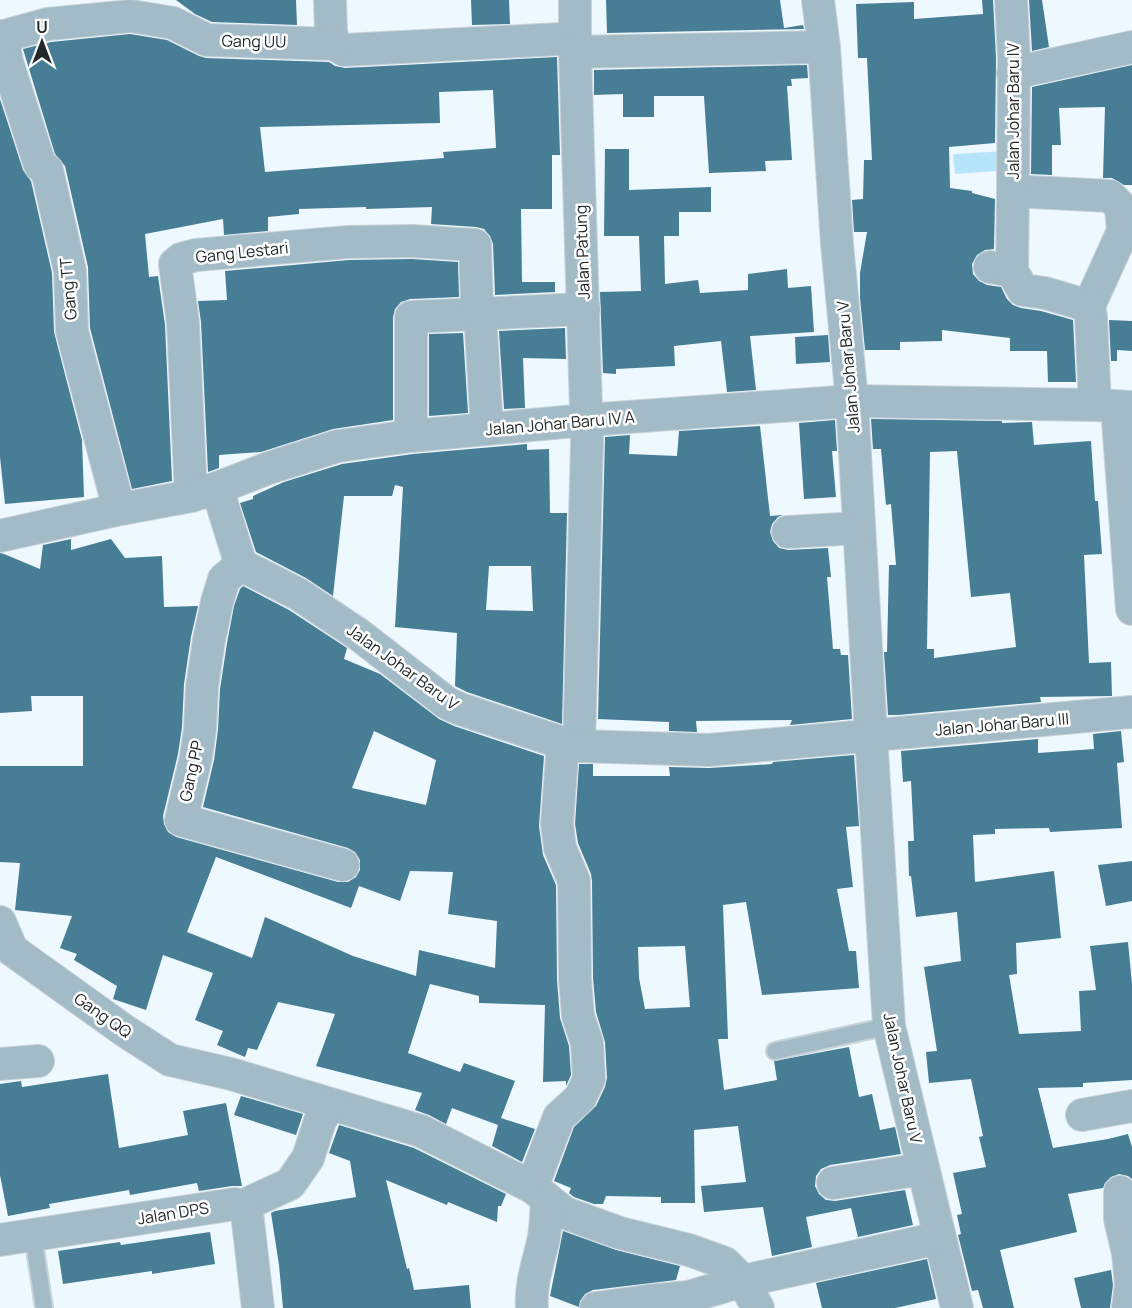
<svg xmlns="http://www.w3.org/2000/svg" width="1132" height="1308" font-family="Manrope,sans-serif">
<style>
.green{fill:#b6e5fb}
.building{fill:#477d95;fill-rule:evenodd}
.lines{fill:none;stroke-linecap:round;stroke-linejoin:round}
.service-casing{stroke:#c8d3d8;stroke-width:20}
.minor-casing{stroke:#c8d3d8;stroke-width:34}
.service{stroke:#a3bbc7;stroke-width:16}
.minor{stroke:#a3bbc7;stroke-width:32}
.labels{text-anchor:middle;dominant-baseline:central;stroke-width:5;stroke-linejoin:round;paint-order:stroke}
.street-label{font-size:16px;fill:#222729;stroke:#fff}
</style>
<rect width="100%" height="100%" fill="#edf9ff"/>
<polygon class="green" points="1007,151 1009,170 955,174 953,154"/>
<g class="building">
<polygon points="176,0 296,0 297,25 212,22 195,14"/>
<polygon points="471,0 509,0 510,24 472,25"/>
<polygon points="606,0 780,0 784,28 803,25 804,29 607,33"/>
<polygon points="982,0 993,0 996,58 995,143 949,147 950,188 972,191 972,193 995,199 994,249 985,250 977,255 972,264 973,274 979,281 987,285 1001,287 1007,299 1013,305 1021,308 1041,311 1073,320 1076,382 1048,382 1047,351 1010,351 1010,338 942,330 942,341 900,342 900,350 865,350 860,298 860,273 867,232 854,232 852,200 863,199 864,160 872,160 867,58 858,58 856,4 914,2 914,19 983,14"/>
<polygon points="1029,0 1042,0 1049,47 1032,51"/>
<path d="M130,34L167,40L199,56L206,58L329,62L335,66L345,68L557,57L560,155H552V209H521L522,282H555V292L495,295L493,244L490,236L484,229L476,227L431,224L432,207L366,209V207L299,209V214L268,217V231L224,235L223,219L145,234L149,277L158,276L165,325L172,481L132,489L90,328L88,267L65,166L55,154L23,49L51,42ZM493,90L496,148L443,152L444,158L265,172L260,127L440,123L439,92Z"/>
<polygon points="807,65 808,78 791,79 792,86 787,86 792,160 765,161 766,171 709,173 704,96 654,96 654,117 623,117 623,94 594,95 594,70"/>
<polygon points="1132,65 1132,185 1124,185 1112,178 1103,178 1105,107 1059,108 1061,145 1052,145 1052,175 1031,174 1032,87"/>
<polygon points="0,99 23,170 31,181 52,273 54,332 82,440 84,497 5,504 0,457"/>
<polygon points="605,149 629,149 629,190 711,187 711,212 679,212 679,236 664,236 665,284 698,280 700,293 748,290 748,274 787,269 788,288 811,286 814,332 750,336 756,390 727,392 721,341 674,346 675,366 616,369 616,374 603,373 600,292 641,291 639,236 604,236"/>
<polygon points="412,259 458,262 459,297 410,299 401,302 395,309 393,317 393,420 333,429 261,452 219,455 219,468 208,472 201,322 198,301 227,300 225,271 349,260"/>
<polygon points="1109,320 1132,321 1132,351 1117,350 1117,361 1111,361"/>
<polygon points="565,328 566,359 523,358 525,408 504,409 499,331"/>
<polygon points="463,333 468,413 429,416 429,334"/>
<polygon points="828,335 830,362 796,364 795,337"/>
<path d="M871,419L1002,421V423L1032,422L1034,445L1091,441L1095,501H1098L1102,554L1084,555L1089,663L1111,662L1112,696L1040,697L1041,702L898,715H888L884,652H887L889,565H896L891,504L886,505L881,449H873ZM957,451L971,597L1010,593L1016,647L934,658V649H927L930,452Z"/>
<polygon points="835,420 837,451 832,451 836,497 804,499 799,423"/>
<polygon points="760,426 770,516 783,515 778,517 772,524 770,532 773,541 779,548 788,550 828,548 831,577 827,577 833,649 840,649 841,655 848,655 852,719 790,725 792,720 696,721 697,732 669,731 669,722 598,719 605,437 630,435 629,454 677,456 679,431"/>
<path d="M527,444V450L549,449L550,513H567L562,724L467,692L455,686L457,633L395,627L403,487L395,485L392,496H344L333,596L306,578L256,552L240,503L253,499V496L284,482L342,464L413,454ZM489,566H531L533,611L486,610Z"/>
<path d="M71,539V550L111,539L125,558L162,556L164,607L198,606L191,637L184,684L182,727L178,754L163,816L164,824L168,832L176,837L338,882H348L356,877L360,870V860L355,852L348,848L203,807L214,760L218,730L220,689L227,643L234,606L240,589L243,586L289,610L347,648L344,659L380,674L439,719L454,726L544,756L539,826L543,855L556,885L557,980L560,1018L569,1046L571,1075L566,1086V1081L543,1082L545,1005L479,1003V996L430,984L408,1053L460,1072L464,1063L515,1081L501,1118L535,1129L522,1162L492,1146L498,1125L452,1108L446,1124L429,1115L415,1110L422,1093L316,1066L335,1014L278,1002L257,1050L248,1048L245,1057L217,1045L223,1031L195,1020L213,973L163,955L146,1010L113,999L117,986L74,960L77,954L60,948L72,916L15,910L20,863L0,862V766H83V696H31L32,711L0,713V553L4,554L40,569L43,545ZM374,731L436,760L426,805L352,788ZM216,857L351,908L359,886L400,901L410,871L453,872L448,914L497,921L495,968L419,950L416,976L353,956L265,917L252,958L187,932Z"/>
<polygon points="1121,731 1124,762 1117,763 1122,828 1050,832 1049,828 995,829 995,834 973,835 975,882 1054,871 1061,938 1016,943 1017,974 1009,975 1019,1034 1081,1031 1079,991 1096,990 1090,946 1128,942 1132,984 1132,1080 1083,1083 1083,1087 1038,1088 1053,1148 1108,1139 1128,1134 1132,1147 1132,1179 1128,1176 1119,1174 1111,1177 1105,1183 1103,1188 1068,1194 1077,1232 1000,1250 1014,1308 983,1308 978,1290 972,1291 958,1235 961,1234 957,1215 962,1214 953,1173 986,1167 979,1137 983,1136 971,1079 929,1083 926,1052 937,1051 924,967 961,961 957,912 916,917 911,876 909,876 908,841 914,841 911,781 903,782 901,751 1038,739 1038,753 1094,749 1093,734"/>
<path d="M854,755L859,826L846,827L853,887L837,889L849,951H856L859,988L762,995L746,902L723,905L728,1039H718L724,1090L777,1080L774,1061L849,1047L859,1097L872,1094L880,1130L895,1127L901,1154L830,1165L821,1169L816,1176L815,1186L819,1194L826,1200L835,1201L905,1190L913,1225L858,1237L851,1208L806,1217L812,1247L772,1256L763,1207L704,1212L701,1186L746,1182L738,1126L694,1130L695,1203H661V1197L606,1196L603,1204H594L574,1197L569,1193L571,1188L554,1181L574,1127L596,1106L605,1087L607,1078L605,1042L596,1012L593,978L592,881L591,874L578,843L575,824L579,764H593V776H670L669,767L709,768L772,764L773,762ZM685,946L690,1007L645,1009L639,978L638,947Z"/>
<polygon points="1132,861 1132,901 1106,906 1098,865"/>
<polygon points="108,1074 119,1148 188,1135 183,1111 226,1103 242,1186 232,1186 199,1191 197,1183 130,1195 129,1190 49,1204 50,1208 8,1216 0,1175 0,1084 21,1081 22,1087"/>
<polygon points="241,1096 303,1114 296,1135 234,1115"/>
<polygon points="339,1125 414,1148 506,1194 501,1206 498,1206 497,1222 448,1202 447,1205 386,1180 407,1269 409,1268 414,1290 469,1285 471,1308 283,1308 279,1265 271,1213 275,1211 356,1197 350,1161 329,1153"/>
<polygon points="563,1231 616,1250 680,1266 676,1280 593,1290 585,1294 580,1301 579,1307 550,1296"/>
<polygon points="210,1232 215,1264 152,1274 152,1271 63,1284 58,1251 120,1242 121,1245"/>
<polygon points="927,1259 936,1299 895,1308 822,1308 816,1283"/>
<polygon points="1111,1270 1113,1285 1110,1308 1081,1308 1074,1278"/>
</g>
<g class="lines">
<g class="service-casing">
<g id="service">
<polyline points="775,1051 889,1026"/>
<polyline points="33,1235 44,1308"/>
</g>
</g>
<g class="minor-casing">
<g id="minor">
<polyline points="330,0 331,32 334,44 344,50 560,39 571,42 575,52 587,442 579,746"/>
<polyline points="818,0 824,47 837,244 852,401 871,735 889,1026 957,1308"/>
<polyline points="1011,0 1014,58 1013,191 1110,196 1121,207 1123,231 1089,306 1091,317 1095,405"/>
<polyline points="2,36 7,62 40,165 47,170 70,271 72,331 119,509"/>
<polyline points="0,37 48,24 131,16 173,23 207,40 334,44"/>
<polyline points="571,42 575,34 575,0"/>
<polyline points="575,52 824,47"/>
<polyline points="1013,73 1132,47"/>
<polyline points="990,267 1012,271 1023,290 1045,293 1089,306"/>
<polyline points="1012,271 1013,191"/>
<polyline points="1117,407 1132,609"/>
<polyline points="411,436 411,317 584,309"/>
<polyline points="217,488 241,565 298,594 358,634 447,703 460,709 563,743 579,746 709,750 1132,712"/>
<polyline points="191,496 183,323 175,264 181,259 196,255 348,242 412,241 475,245 477,306 480,313 487,429"/>
<polyline points="788,532 859,528"/>
<polyline points="0,536 121,509 191,496 217,488 269,468 338,446 411,436 587,420 852,401 1095,405 1132,407"/>
<polyline points="241,565 224,579 217,602 209,640 202,687 200,729 196,757 181,820 343,865"/>
<polyline points="0,922 12,950 125,1031 170,1060 231,1074 421,1131 532,1187 565,1213 620,1233 689,1250 725,1263 743,1281 758,1308"/>
<polyline points="0,1064 38,1061"/>
<polyline points="1082,1115 1132,1106"/>
<polyline points="833,1183 923,1169"/>
<polyline points="532,1187 559,1117 580,1098 589,1079 587,1043 578,1016 575,979 574,881 560,848 557,824 563,743"/>
<polyline points="1120,1192 1120,1219 1128,1253 1131,1285 1128,1308"/>
<polyline points="242,1206 290,1184 308,1158 320,1121 330,1104"/>
<polyline points="0,1240 235,1204 242,1206 247,1213 258,1308"/>
<path d="M532,1308C530,1284 539,1261 544,1237C546,1225 546,1211 547,1199"/>
<polyline points="596,1308 647,1301 688,1297 743,1281 939,1238"/>
</g>
</g>
<use href="#service" class="service"/>
<use href="#minor" class="minor"/>
</g>
<g class="labels">
<g class="street-label">
<text transform="translate(254 41) rotate(1)">Gang UU</text>
<text transform="translate(1013 111) rotate(-90)">Jalan Johar Baru IV</text>
<text transform="translate(242 252) rotate(-6)">Gang Lestari</text>
<text transform="translate(582 252) rotate(-92)">Jalan Patung</text>
<text transform="translate(68 289) rotate(-95)">Gang TT</text>
<text transform="translate(848 367) rotate(-95)">Jalan Johar Baru V</text>
<text transform="translate(560 423) rotate(-5)">Jalan Johar Baru IV A</text>
<text transform="translate(403 667) rotate(36)">Jalan Johar Baru V</text>
<text transform="translate(1002 724) rotate(-5)">Jalan Johar Baru III</text>
<text transform="translate(191 771) rotate(-78)">Gang PP</text>
<text transform="translate(103 1015) rotate(35)">Gang QQ</text>
<text transform="translate(903 1078) rotate(78)">Jalan Johar Baru V</text>
<text transform="translate(173 1213) rotate(-9)">Jalan DPS</text>
</g>
</g>
<g transform="translate(42 42)" stroke="#ffffff" stroke-width="4.5" paint-order="stroke">
<path d="M0-4.5L10 22L0 15L-10 22Z" fill="#222729"/>
<text y="-9" font-size="16" font-weight="bold" text-anchor="middle" fill="#222729">U</text>
</g>
</svg>
